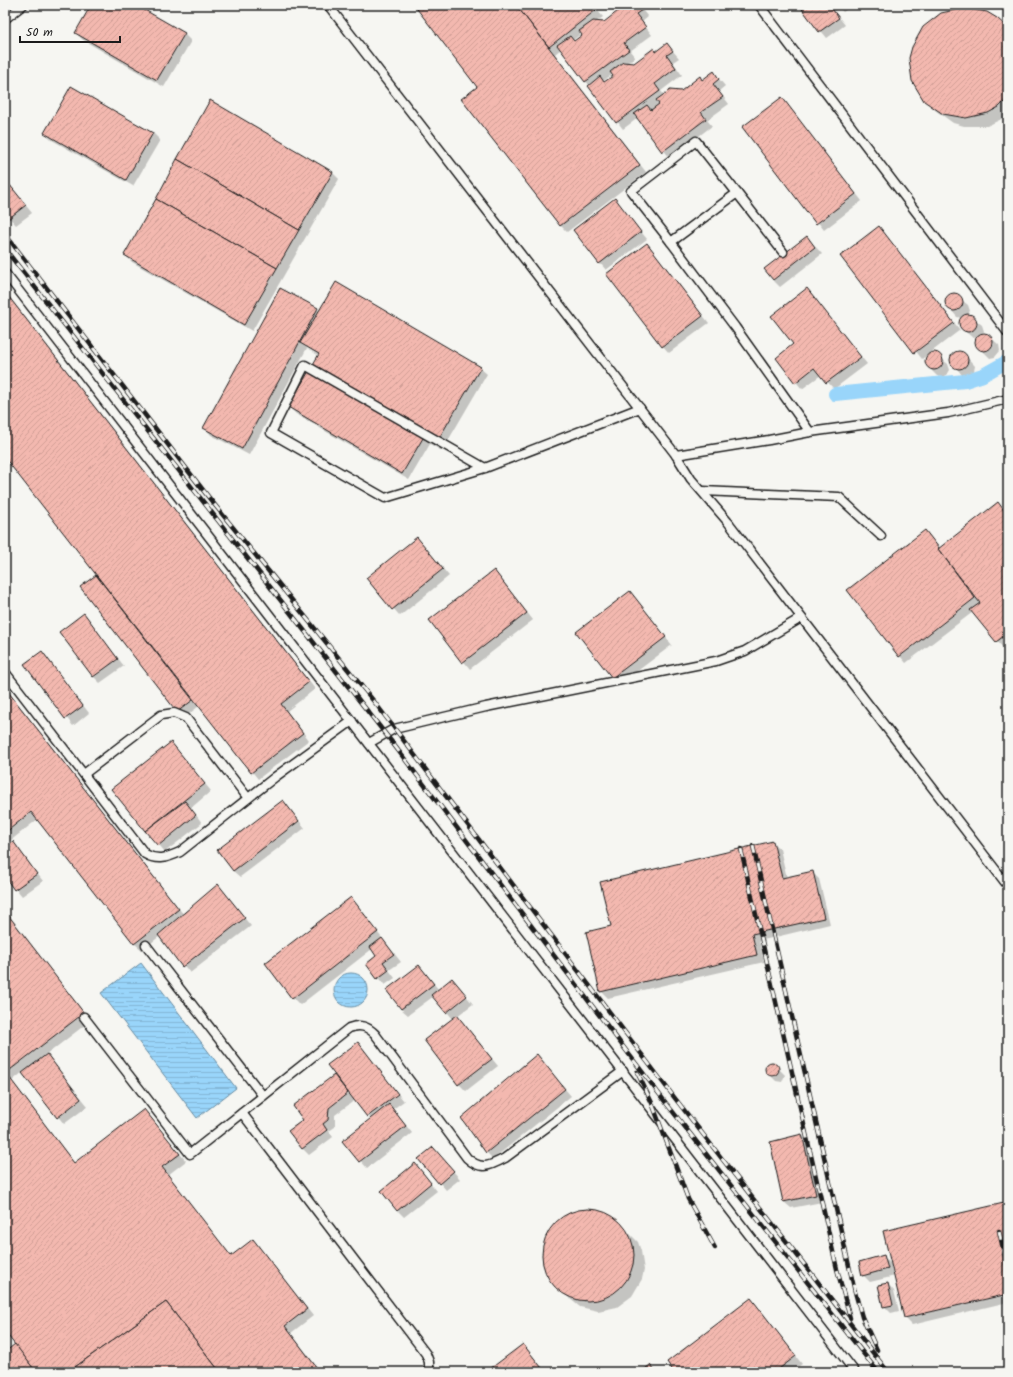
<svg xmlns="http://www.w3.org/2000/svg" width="1013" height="1377" font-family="Kalam,sans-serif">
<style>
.water{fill:url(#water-rules);stroke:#678ba1}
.shadow{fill:#0003;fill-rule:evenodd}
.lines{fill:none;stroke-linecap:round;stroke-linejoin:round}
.canal{stroke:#99d5fa;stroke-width:14}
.building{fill:url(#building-hatch);stroke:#1c1c1c}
.lane-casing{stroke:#1c1c1c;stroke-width:11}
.lane{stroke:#f6f6f2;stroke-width:8}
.rail-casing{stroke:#1c1c1c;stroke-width:4.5}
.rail{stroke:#f6f6f2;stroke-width:3;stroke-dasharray:9;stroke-linecap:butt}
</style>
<defs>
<pattern id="water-rules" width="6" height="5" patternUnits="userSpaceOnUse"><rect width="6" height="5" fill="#99d5fa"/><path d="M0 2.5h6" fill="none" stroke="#83b6d6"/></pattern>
<pattern id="building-hatch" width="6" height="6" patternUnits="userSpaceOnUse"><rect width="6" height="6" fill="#f3b8af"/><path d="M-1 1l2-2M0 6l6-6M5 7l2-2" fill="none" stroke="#d09e96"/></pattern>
</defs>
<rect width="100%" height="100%" fill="#f6f6f2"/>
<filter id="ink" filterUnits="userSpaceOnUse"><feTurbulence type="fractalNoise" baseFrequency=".025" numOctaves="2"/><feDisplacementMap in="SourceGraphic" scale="8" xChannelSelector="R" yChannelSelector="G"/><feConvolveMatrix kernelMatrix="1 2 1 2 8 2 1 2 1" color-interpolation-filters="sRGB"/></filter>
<g filter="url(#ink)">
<g class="water">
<polygon points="141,963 236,1088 197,1118 101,993"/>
<circle cx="351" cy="990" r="17"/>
</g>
<g class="shadow">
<polygon points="93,5 134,5 184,34 191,41 164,87 83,40 76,33"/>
<path d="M415,5H603L597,10L603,17L596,22L604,23L623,9L626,12L635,5H638L648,17L642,22L652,35L630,51L635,57L627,63L635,64L654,49L657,52L667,44L679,58L673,62L682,75L661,91L664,95L681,92L700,78L703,81L714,73L725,86L719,91L729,104L707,120L712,126L670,158L638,118L623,129L561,49L555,54L646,172L567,232L560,225L479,87ZM582,33L584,35L574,42L573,40ZM613,74L614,76L605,82L603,81Z"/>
<polygon points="806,5 843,5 846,10 843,12 839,7 834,11 845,25 827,38 804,10 807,7"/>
<polygon points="1008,29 1008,116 987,126 964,126 953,123 935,110 925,100"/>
<polygon points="782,98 862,201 824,230 743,127"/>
<polygon points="210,101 332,172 339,179 252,331 132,262 125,255"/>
<polygon points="45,133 153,133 160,140 133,186 52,140"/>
<polygon points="5,180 32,213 16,225 5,213"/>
<polygon points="614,199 647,239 606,270 600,263"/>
<polygon points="879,227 960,330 922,359 841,256"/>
<polygon points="807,237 822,254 780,287 773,280"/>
<polygon points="646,244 709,323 669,353 663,346"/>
<polygon points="280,289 320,311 480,368 487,374 442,451 430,444 409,480 296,414 289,407 319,356 307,348 249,455 211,435 205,428"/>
<polygon points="807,290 867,364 834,389 821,375 802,389 777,358 795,345"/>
<polygon points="5,291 315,689 287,711 309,740 258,779 199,706 184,718 178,711 82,587 97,575 5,457"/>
<polygon points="954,294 968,305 970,311 968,314 982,325 984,331 982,334 987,334 999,345 1000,351 995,357 990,358 977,345 976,340 980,336 973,338 961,328 959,323 962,318 957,317 945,303 947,298"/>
<polygon points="959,352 964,354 975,366 974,371 967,376 962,375 951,361 954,354"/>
<polygon points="934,353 948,364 950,370 947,375 942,377 937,376 930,369 926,362 929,355"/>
<polygon points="997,504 1008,515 1008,645 1003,648 973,612 906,663 900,656 925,531 940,548"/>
<polygon points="423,545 449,576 400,616 367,578"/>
<polygon points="500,578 533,620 470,669 430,620"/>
<polygon points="630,592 672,645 620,684 578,632"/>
<polygon points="84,615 124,666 100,683 94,677"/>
<polygon points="42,652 89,713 73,726 25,664"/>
<polygon points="5,687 184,915 218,886 251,926 190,973 160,936 142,950 135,944 38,819 5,845"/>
<polygon points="171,743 211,791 191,808 202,823 165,852 113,789"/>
<polygon points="283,801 305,828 240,877 233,871"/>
<polygon points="13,843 43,881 22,896 5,876 5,849"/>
<polygon points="773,843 780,849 787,878 812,872 819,879 830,924 759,941 764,962 608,998 601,991 612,927"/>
<polygon points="351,899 401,962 389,970 395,978 385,985 378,978 367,964 378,956 372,949 300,1005 293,998"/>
<polygon points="5,910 90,1021 46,1055 88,1106 64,1124 23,1072 12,1081 75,1164 144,1110 186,1161 168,1175 231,1257 253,1240 313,1316 291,1333 321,1372 5,1372 5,1353 16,1344 5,1331"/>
<polygon points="419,966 439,990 452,979 473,1004 457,1016 498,1066 466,1091 459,1084 453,1019 434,996 408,1015 401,1009"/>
<polygon points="357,1043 404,1101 393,1109 412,1133 367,1168 343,1141 371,1119 355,1100 335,1115 335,1127 329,1131 333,1137 309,1155 302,1148 305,1120 294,1106 336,1075"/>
<polygon points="536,1055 571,1096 493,1159 486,1152"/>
<polygon points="774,1064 785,1075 782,1082 776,1081 769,1074 767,1068"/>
<polygon points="802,1136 809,1142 822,1202 791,1208 784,1202"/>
<polygon points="433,1148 460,1179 446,1190 440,1183"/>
<polygon points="415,1164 437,1191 404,1217 397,1210"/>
<polygon points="1008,1203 1008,1302 912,1325 905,1318 895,1276 870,1282 863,1275 884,1257 892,1265"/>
<polygon points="579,1211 598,1211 615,1219 638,1242 641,1251 644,1270 642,1279 632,1296 617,1307 598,1311 580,1307 554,1286 545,1270 543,1251 549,1233 561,1219"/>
<polygon points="888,1284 894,1291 899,1311 891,1313 884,1306"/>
<polygon points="751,1300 802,1364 791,1372 675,1372"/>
<polygon points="523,1345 546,1372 488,1372"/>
</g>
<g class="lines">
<polyline class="canal" points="835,394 965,381 983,375 1008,361"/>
</g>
<g class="building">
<polygon points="91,5 136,5 185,33 157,80 75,33"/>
<polygon points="414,5 516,5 640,165 560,226 461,99 477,87"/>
<polygon points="516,5 593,5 596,10 549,47"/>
<polygon points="633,5 638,5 642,10 636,14 646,27 624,43 629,50 585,82 557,45 570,36 574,41 582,35 579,31 593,21 604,22 623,7 625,11"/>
<polygon points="804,5 829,5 839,18 819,32 802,9 806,7"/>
<polygon points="964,8 987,12 997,18 1008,28 1008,98 999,107 988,113 966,118 943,114 924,101 912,81 909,58 912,47 923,27 941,13"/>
<polygon points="667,43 673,51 667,55 676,68 655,84 660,91 616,123 588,86 600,76 604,82 613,76 610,72 623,62 634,63 654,48 655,52"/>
<polygon points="714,71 719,79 713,84 723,97 701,112 706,119 662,152 634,114 647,105 651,110 659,104 656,100 670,90 681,91 700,76 702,80"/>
<polygon points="71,86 153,133 126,180 44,133"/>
<polygon points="782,97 856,194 816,224 742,127"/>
<polygon points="210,100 333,172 299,230 177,159"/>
<polygon points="177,159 299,230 277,268 156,199"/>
<polygon points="5,179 26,205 8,219 5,215"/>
<polygon points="615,198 641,232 599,264 573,230"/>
<polygon points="156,199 277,268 244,325 124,255"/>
<polygon points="879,226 954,323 914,353 840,256"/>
<polygon points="807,236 815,247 773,280 764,269"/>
<polygon points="647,243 703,316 662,347 606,274"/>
<polygon points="336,282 481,367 435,445 423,438 402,474 288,407 319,354 300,343"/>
<polygon points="280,288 318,308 242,449 203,428"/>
<polygon points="807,288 861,357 826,383 814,368 795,383 776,358 793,344 771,316"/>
<polygon points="5,292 309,682 281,704 303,733 251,773 5,458"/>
<circle cx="954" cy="302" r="9"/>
<circle cx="968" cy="323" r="9"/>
<circle cx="984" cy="342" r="9"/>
<circle cx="959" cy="360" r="9"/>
<circle cx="934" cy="361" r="9"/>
<polygon points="998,502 1008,516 1008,633 996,642 970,610 980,603 938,549"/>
<polygon points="925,530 939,548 938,549 975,598 899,657 847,590"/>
<polygon points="417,537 443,569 392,610 366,578"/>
<polygon points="494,570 527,613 462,663 429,620"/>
<polygon points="96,575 193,700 177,712 80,587"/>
<polygon points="630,591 666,637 612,678 576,632"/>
<polygon points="84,613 118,659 93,677 59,632"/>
<polygon points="42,651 83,706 65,719 24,664"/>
<polygon points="5,688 179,909 134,944 31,812 5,833"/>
<polygon points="171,742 205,784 145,831 111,789"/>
<polygon points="283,800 299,821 233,871 217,850"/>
<polygon points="185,801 196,815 158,846 145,831"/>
<polygon points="13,841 37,874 14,890 5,877 5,847"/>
<polygon points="773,841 782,878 813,871 824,918 752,934 757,955 600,992 586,932 611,926 600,882"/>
<polygon points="218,884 245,918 182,967 158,935"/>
<polygon points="351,897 378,932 292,999 265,963"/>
<polygon points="5,911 84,1013 6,1073 74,1163 144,1109 180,1154 162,1167 231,1256 253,1239 307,1309 285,1326 320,1372 220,1372 166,1302 68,1372 36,1372 5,1332"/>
<polygon points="382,938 394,954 383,962 389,970 377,979 366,964 376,956 370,947"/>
<polygon points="419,965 434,984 401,1009 386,990"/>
<polygon points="452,978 467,996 446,1013 431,995"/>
<polygon points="457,1015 492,1059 458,1085 424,1040"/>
<polygon points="358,1042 398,1094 367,1117 327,1065"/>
<polygon points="47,1054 81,1099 57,1118 22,1073"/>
<polygon points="537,1054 565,1089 486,1153 461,1118"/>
<circle cx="772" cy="1069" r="7"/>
<polygon points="334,1075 348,1093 329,1108 328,1120 323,1124 327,1130 302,1149 288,1131 303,1120 293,1106"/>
<polygon points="389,1104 406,1126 359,1162 342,1141"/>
<polygon points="802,1134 816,1195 783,1202 770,1142"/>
<polygon points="433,1147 454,1171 439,1184 418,1159"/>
<polygon points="415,1163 431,1183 397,1211 381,1191"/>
<polygon points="1008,1202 1008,1294 904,1318 883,1231"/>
<circle cx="588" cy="1255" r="46"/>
<polygon points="884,1255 888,1269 862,1276 859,1262"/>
<polygon points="888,1283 893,1305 883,1307 878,1285"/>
<polygon points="751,1298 796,1356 775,1372 674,1372 667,1362"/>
<polygon points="166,1302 220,1372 68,1372"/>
<polygon points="15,1344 36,1372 5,1372 5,1352"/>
<polygon points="523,1344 545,1372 486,1372"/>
<polygon points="650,1365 656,1372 641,1372"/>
</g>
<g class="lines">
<g class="lane-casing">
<g id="lane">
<polyline points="328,5 676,455 691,479 728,522 1008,886"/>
<polyline points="759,5 1008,333"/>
<polyline points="5,19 23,5"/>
<polyline points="671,242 631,191 696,141 737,193"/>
<polyline points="783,252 737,193 671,242 735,327 810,432"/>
<polyline points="5,273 855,1372"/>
<polyline points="676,455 769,440 810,432 948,413 1008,399"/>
<polyline points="485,468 305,365 271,433 385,498 485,468 640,408"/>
<polyline points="703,491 839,497 881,536"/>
<path d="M5,672L145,854C157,861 167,858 180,852L275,777L352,721"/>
<polyline points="369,743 394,729 486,707 716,661 745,651 801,618"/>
<polyline points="84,774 161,715 174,713 186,718 248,798"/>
<polyline points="146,945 263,1096"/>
<path d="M84,1017L190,1154L349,1028C360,1024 367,1026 375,1034L467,1158C481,1171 490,1166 505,1158L623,1071"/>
<polyline points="242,1113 426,1354 429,1362 429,1372"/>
</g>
</g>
<use href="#lane" class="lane"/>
<g class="rail-casing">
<g id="rail">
<polyline points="5,234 210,499 376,704 674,1097 888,1372"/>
<polyline points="5,249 391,741 666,1103 878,1372"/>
<polyline points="753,846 855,1292 862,1317 877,1350"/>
<polyline points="741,849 837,1269 850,1318"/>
<polyline points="637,1072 652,1103 688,1199 715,1248"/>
<polyline points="999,1231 1008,1270"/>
</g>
</g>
<use href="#rail" class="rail"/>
</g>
</g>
<rect width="1013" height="1377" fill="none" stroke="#f6f6f2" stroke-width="20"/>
<rect x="10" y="10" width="993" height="1357" fill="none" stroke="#1c1c1c" stroke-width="1.5" filter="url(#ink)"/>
<path d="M20 36v6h100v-6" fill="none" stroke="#1c1c1c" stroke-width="2"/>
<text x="26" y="36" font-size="12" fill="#1c1c1c" stroke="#f6f6f2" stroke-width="3" paint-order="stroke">50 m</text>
</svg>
